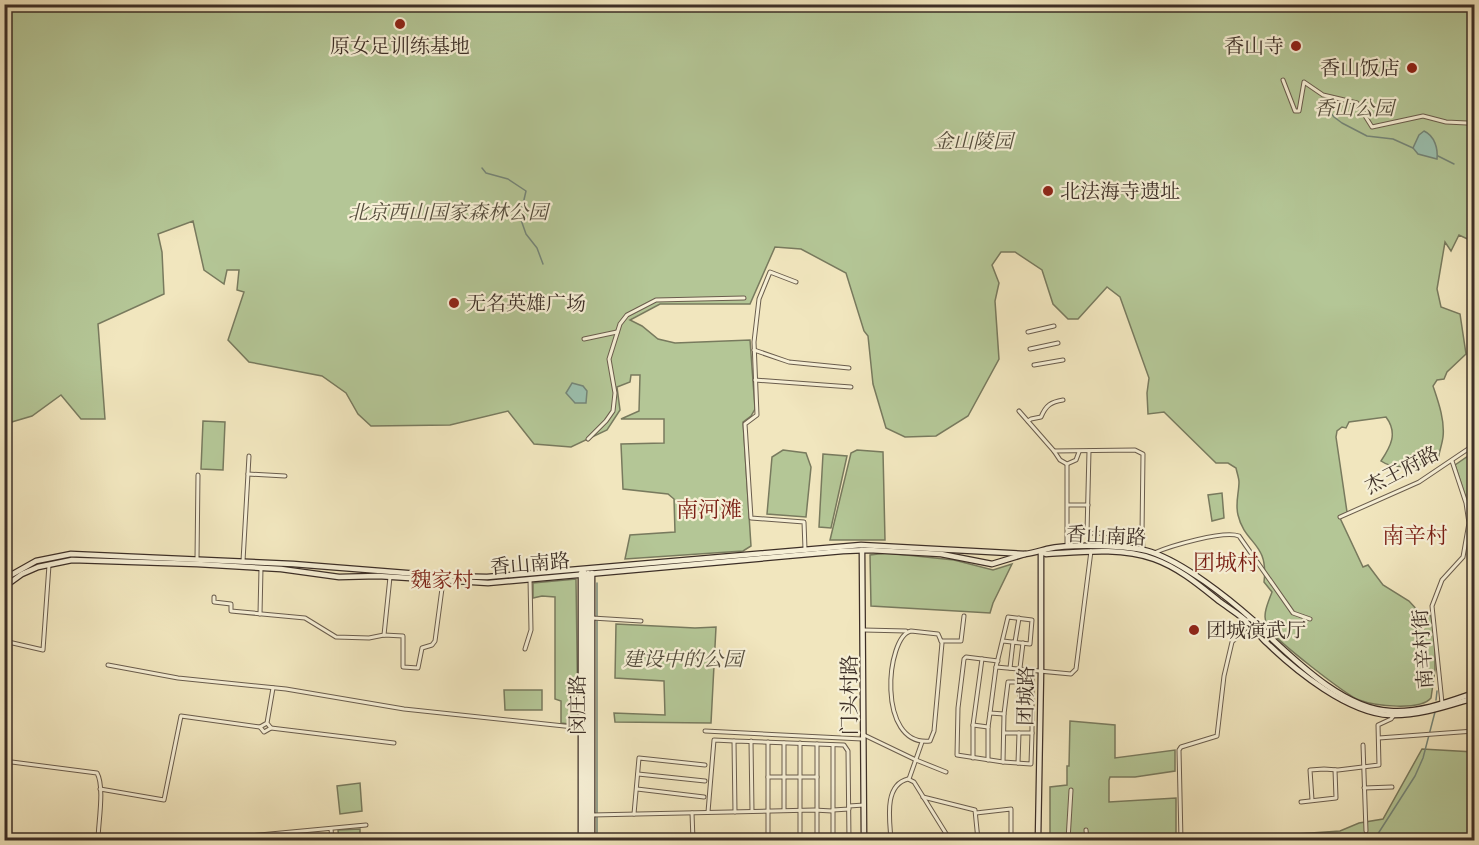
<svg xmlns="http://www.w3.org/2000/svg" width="1479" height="845" font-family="'IM FELL French Canon','Noto Serif SC',serif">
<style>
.green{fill:#b4c696;stroke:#787a5e;stroke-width:1.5}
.water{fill:#9bc0af;stroke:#758679;stroke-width:1.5}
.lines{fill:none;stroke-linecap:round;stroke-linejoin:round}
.stream{stroke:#758679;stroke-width:1.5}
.street-casing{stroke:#6a5d4d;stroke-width:5}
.secondary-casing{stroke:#3d2f27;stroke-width:7}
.street{stroke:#f6efd5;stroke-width:3}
.secondary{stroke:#f6efd5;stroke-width:4.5}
.poi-dot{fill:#8f2418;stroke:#f6efd5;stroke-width:2}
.labels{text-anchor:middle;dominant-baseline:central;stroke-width:4.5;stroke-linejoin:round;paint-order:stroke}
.poi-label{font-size:20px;fill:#3d2f27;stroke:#f6efd5;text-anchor:start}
.park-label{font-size:20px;font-style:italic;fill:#554d3d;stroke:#f6efd5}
.street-label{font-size:20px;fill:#3d2f27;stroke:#f6efd5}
.neighbourhood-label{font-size:21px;fill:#7a1f14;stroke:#f6efd5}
.quarter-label{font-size:22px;fill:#7a1f14;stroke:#f6efd5}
</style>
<rect width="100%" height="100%" fill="#f1e6be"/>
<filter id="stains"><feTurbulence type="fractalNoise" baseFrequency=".00333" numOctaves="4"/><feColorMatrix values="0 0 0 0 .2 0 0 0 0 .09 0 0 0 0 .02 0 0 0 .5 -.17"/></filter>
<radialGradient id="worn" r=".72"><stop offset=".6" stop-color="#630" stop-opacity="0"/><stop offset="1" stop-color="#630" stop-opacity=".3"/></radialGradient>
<g class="green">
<path d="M4,5H1474V242L1459,235L1451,251L1445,242L1437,289L1441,307L1460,314L1466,354L1447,372L1444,379L1437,380L1433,386C1438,401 1445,420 1443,437C1442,445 1439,452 1438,460C1423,466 1395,471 1381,461C1391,446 1398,433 1386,417L1349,422L1346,428L1342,427L1337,431L1336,437L1347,512L1346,515L1340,518L1363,567L1368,565L1383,585L1409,601L1420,613L1431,616L1435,643V670L1431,698C1420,711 1375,706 1359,700C1346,695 1274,639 1268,628C1261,616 1268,603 1272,592L1264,582C1269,542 1245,545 1238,515C1235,503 1239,493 1239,482C1239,478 1237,473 1236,468L1228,463H1216L1164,412L1148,414L1147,393L1149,378L1120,297L1107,287L1078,319H1068L1053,304L1042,270L1015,252H1001L992,265L999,283L995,301L999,359L968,416L936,436L905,437L886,428L873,384L868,336L864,331L846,273L801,249L775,247L750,304H660L630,320L642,326L658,339L675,343L750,340L755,409L751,416L743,422L751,546L743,551L625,559L630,535L675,532L674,499L668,494L623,489L621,444L664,443V419H621L639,411L640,375H631L630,382L617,387L620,410L607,430L571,447L534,444L508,411L450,425L371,426L358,414L346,393L322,376L249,362L228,340L244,292L237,290L239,270H227L224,284L204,270L193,221L158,234L162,252L164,294L98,324L105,419H81L61,395L32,416L5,424Z"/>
<polygon points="203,421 225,422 223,470 201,469"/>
<polygon points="783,450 806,453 811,467 806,517 767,514 772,457"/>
<polygon points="857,450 883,452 885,540 830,540 851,453"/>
<polygon points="1474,452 1474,519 1473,520 1455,465"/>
<polygon points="823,454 847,456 831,528 819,527"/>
<polygon points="1222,493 1224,518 1212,521 1208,495"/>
<polygon points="887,553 954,560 993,570 1012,564 993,603 990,613 871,606 870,555"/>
<polygon points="576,579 578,725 561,723 561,701 555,699 555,597 542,596 533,598 533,583"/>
<polygon points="616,624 695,628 716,627 711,723 615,722 614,713 665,715 664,681 615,678"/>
<polygon points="504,690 542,690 542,710 505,710"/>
<polygon points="1070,721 1115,725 1115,758 1175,750 1175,771 1135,777 1110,777 1109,780 1109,802 1176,798 1176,840 1050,840 1050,787 1067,785 1067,766 1069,766"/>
<polygon points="1422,749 1474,752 1474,840 1297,840 1297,834 1340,831 1359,823 1383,819"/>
<polygon points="360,783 362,811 340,814 337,786"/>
<polygon points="360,829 360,840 339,840 338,830"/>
</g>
<g class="water">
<path d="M1424,131C1435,136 1438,149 1437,159L1418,154L1413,148L1419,135Z"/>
<polygon points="572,383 583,386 587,391 586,403 575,403 566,393"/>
</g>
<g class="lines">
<g class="stream">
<polyline points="1320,99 1334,117 1342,123 1367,136 1393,139 1413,148"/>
<polyline points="1438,156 1454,164"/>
<polyline points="482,168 486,173 508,179 526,191 520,217 526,234 537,248 543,264"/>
<polyline points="597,583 597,840"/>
<polyline points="1436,700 1437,691"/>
<polyline points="1374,840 1415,776 1423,758 1435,712"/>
</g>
<g class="street-casing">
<g id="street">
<polyline points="1283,80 1295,111 1299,111 1304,82 1323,95 1357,103 1372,127 1423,116 1446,122 1467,123 1474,127"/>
<polyline points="1474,149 1474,156"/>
<polyline points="796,282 770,272 759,299 754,342 757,415 745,424 751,518 804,522 805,549"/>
<polyline points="1028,332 1054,326"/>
<polyline points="584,339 617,332"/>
<polyline points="1030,349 1058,343"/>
<polyline points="754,350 789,362 849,368"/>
<polyline points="1034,365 1063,360"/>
<polyline points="755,380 851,387"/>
<polyline points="1019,411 1054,451 1135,450 1143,454 1142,534 1143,550"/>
<path d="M1028,421L1031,419L1041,417C1046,405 1051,402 1063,400"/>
<polyline points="588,439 606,421 613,411 615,393 609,359 620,324 627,315 656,300 744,298"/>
<polyline points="1054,451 1060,460 1067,464 1076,460 1079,452"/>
<polyline points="1089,451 1087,533 1142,534"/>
<polyline points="1067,464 1067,546"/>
<polyline points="248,474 285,476"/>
<polyline points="1068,505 1088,505"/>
<polyline points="1340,517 1419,482 1474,445"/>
<path d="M1154,553C1170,546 1224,530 1239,536L1293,613L1310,619"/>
<polyline points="197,559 198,475"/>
<polyline points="243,561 249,456"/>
<polyline points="214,597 214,602 231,604 231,611 305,618 336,637 369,638 384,635 403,636 403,667 418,668 422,648 432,645 435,641 443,581"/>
<polyline points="260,614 261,568"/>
<polyline points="592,618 641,621"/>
<polyline points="864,630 906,631"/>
<path d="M911,631L938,634L942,643L934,731L930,741C876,747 886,636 911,631Z"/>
<polyline points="384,635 390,577"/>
<polyline points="4,641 43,650 49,565"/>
<polyline points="941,641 961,641 964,616"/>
<polyline points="1015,642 1019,618"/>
<polyline points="525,649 531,630 530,579"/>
<polyline points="998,661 966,657 964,659 958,708 957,755 1003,762"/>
<polyline points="108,665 178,678 286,689 404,709 583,728"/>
<polyline points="996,667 1008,617 1032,620 1030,644 1003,641"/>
<polyline points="1010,668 1013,642"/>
<polyline points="1020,668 1023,643"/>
<polyline points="1019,700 1032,700"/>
<polyline points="1442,703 1432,606 1442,580 1463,557 1469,523 1466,503 1452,461"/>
<polyline points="1019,719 1020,682 1008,682 1004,714 990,713 996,667 1071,674 1076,669 1091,551"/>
<polyline points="267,723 260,727 264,732 271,728 267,723 273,688"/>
<polyline points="973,725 988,727"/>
<polyline points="271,728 394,743"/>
<polyline points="705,731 862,739"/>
<polyline points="1004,733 1032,733 1031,764 1003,762 1004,714"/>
<polyline points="1032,733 1032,670"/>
<polyline points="864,735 916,760 946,772"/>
<polyline points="1379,738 1474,731"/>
<polyline points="751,741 752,811"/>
<polyline points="784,743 784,810"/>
<polyline points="1363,745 1366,831"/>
<polyline points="973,758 973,725 982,659"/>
<polyline points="988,760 988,727 990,713"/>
<path d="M4,761L97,773C105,787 98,824 98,840"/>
<polyline points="1018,763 1019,733"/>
<polyline points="638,774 705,781"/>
<polyline points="768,777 817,777"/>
<polyline points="909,779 922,742"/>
<polyline points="1364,788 1392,787"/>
<polyline points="100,789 164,800 181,716 260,727"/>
<polyline points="637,789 704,797"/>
<polyline points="923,797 975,810 978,840"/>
<polyline points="1312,800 1310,770 1324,769 1338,770 1379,765 1378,725 1391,719 1394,715"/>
<polyline points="1301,802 1336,798 1335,770"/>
<polyline points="708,812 714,740 734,741"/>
<polyline points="735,812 734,741 844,745 848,751 849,840"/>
<polyline points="692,813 693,840"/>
<polyline points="976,813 1011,809 1011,840"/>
<polyline points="634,814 639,758 705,765"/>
<polyline points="592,815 814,810 832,811 833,810 849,809 849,806 864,805"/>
<polyline points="331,829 332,840"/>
<polyline points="1086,830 1087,840"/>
<polyline points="207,840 366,825"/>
<polyline points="640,840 640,838 693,837"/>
<polyline points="768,840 768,742"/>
<polyline points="800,840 800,743"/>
<polyline points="817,840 817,744"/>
<polyline points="833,840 833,745"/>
<path d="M891,840C890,822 883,785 908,779L914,782L950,840"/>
<polyline points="1012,840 1038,838"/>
<polyline points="1068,840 1071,790"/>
<polyline points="1181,840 1179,750 1181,747 1217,736 1224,676 1232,642 1254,620"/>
</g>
</g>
<g class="secondary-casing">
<g id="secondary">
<polyline points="862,550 864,840"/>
<path d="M1041,552L1046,554C1081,552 1120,547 1154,559C1179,568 1199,585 1219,601C1230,609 1242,616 1252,626C1257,631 1261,638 1267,643C1296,671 1348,713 1390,715C1419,716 1447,706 1474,698"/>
<polyline points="584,572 585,840"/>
<polyline points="581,573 581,840"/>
<polyline points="588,573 588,840"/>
<polyline points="592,573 592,840"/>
<path d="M4,579L36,561L71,554L293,564L444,576L487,577L861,545L1025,554C1033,553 1039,551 1047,549C1069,544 1130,545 1151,552C1184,563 1227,597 1253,620C1260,626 1266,633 1272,639C1303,668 1347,709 1390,711C1419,713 1448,702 1474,693"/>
<polyline points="4,587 22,574 38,567 72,560 197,564 281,569 339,577 378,576 488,583 843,551 869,550 941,554 992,564 1025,554"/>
<polyline points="1038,840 1041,671 1041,552"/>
</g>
</g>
<use href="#street" class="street"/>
<use href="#secondary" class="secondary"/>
</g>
<g class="poi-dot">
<circle cx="400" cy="24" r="6"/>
<circle cx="1296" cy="46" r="6"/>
<circle cx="1412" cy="68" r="6"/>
<circle cx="1048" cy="191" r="6"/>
<circle cx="454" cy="303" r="6"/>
<circle cx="1194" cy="630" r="6"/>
</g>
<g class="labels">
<g class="poi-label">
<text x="400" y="46" text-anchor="middle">原女足训练基地</text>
<text x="1284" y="46" text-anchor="end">香山寺</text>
<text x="1400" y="68" text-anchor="end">香山饭店</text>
<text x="1060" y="191">北法海寺遗址</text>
<text x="466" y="303">无名英雄广场</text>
<text x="1206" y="630">团城演武厅</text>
</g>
<g class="park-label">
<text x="1354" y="108">香山公园</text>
<text x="973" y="141">金山陵园</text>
<text x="448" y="212">北京西山国家森林公园</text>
<text x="683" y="659">建设中的公园</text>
</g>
<g class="street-label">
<text transform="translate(1402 470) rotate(-27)">杰王府路</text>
<text transform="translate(1106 536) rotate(3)">香山南路</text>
<text transform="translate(530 564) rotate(-5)">香山南路</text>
<text transform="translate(1423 649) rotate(-94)">南辛村街</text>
<text transform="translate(849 695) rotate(-90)">门头村路</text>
<text transform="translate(1026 696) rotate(-89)">团城路</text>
<text transform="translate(577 705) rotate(-90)">闵庄路</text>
</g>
<g class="neighbourhood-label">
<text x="442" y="580">魏家村</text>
</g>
<g class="quarter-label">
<text x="709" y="510">南河滩</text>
<text x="1415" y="536">南辛村</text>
<text x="1226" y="563">团城村</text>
</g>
</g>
<rect width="1479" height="845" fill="none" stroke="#f1e6be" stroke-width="24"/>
<rect x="6" y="6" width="1467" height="833" fill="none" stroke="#3d2f27" stroke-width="3"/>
<rect x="12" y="12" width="1455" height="821" fill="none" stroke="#3d2f27" stroke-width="1.5"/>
<rect width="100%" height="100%" filter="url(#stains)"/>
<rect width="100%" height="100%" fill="url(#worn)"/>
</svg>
